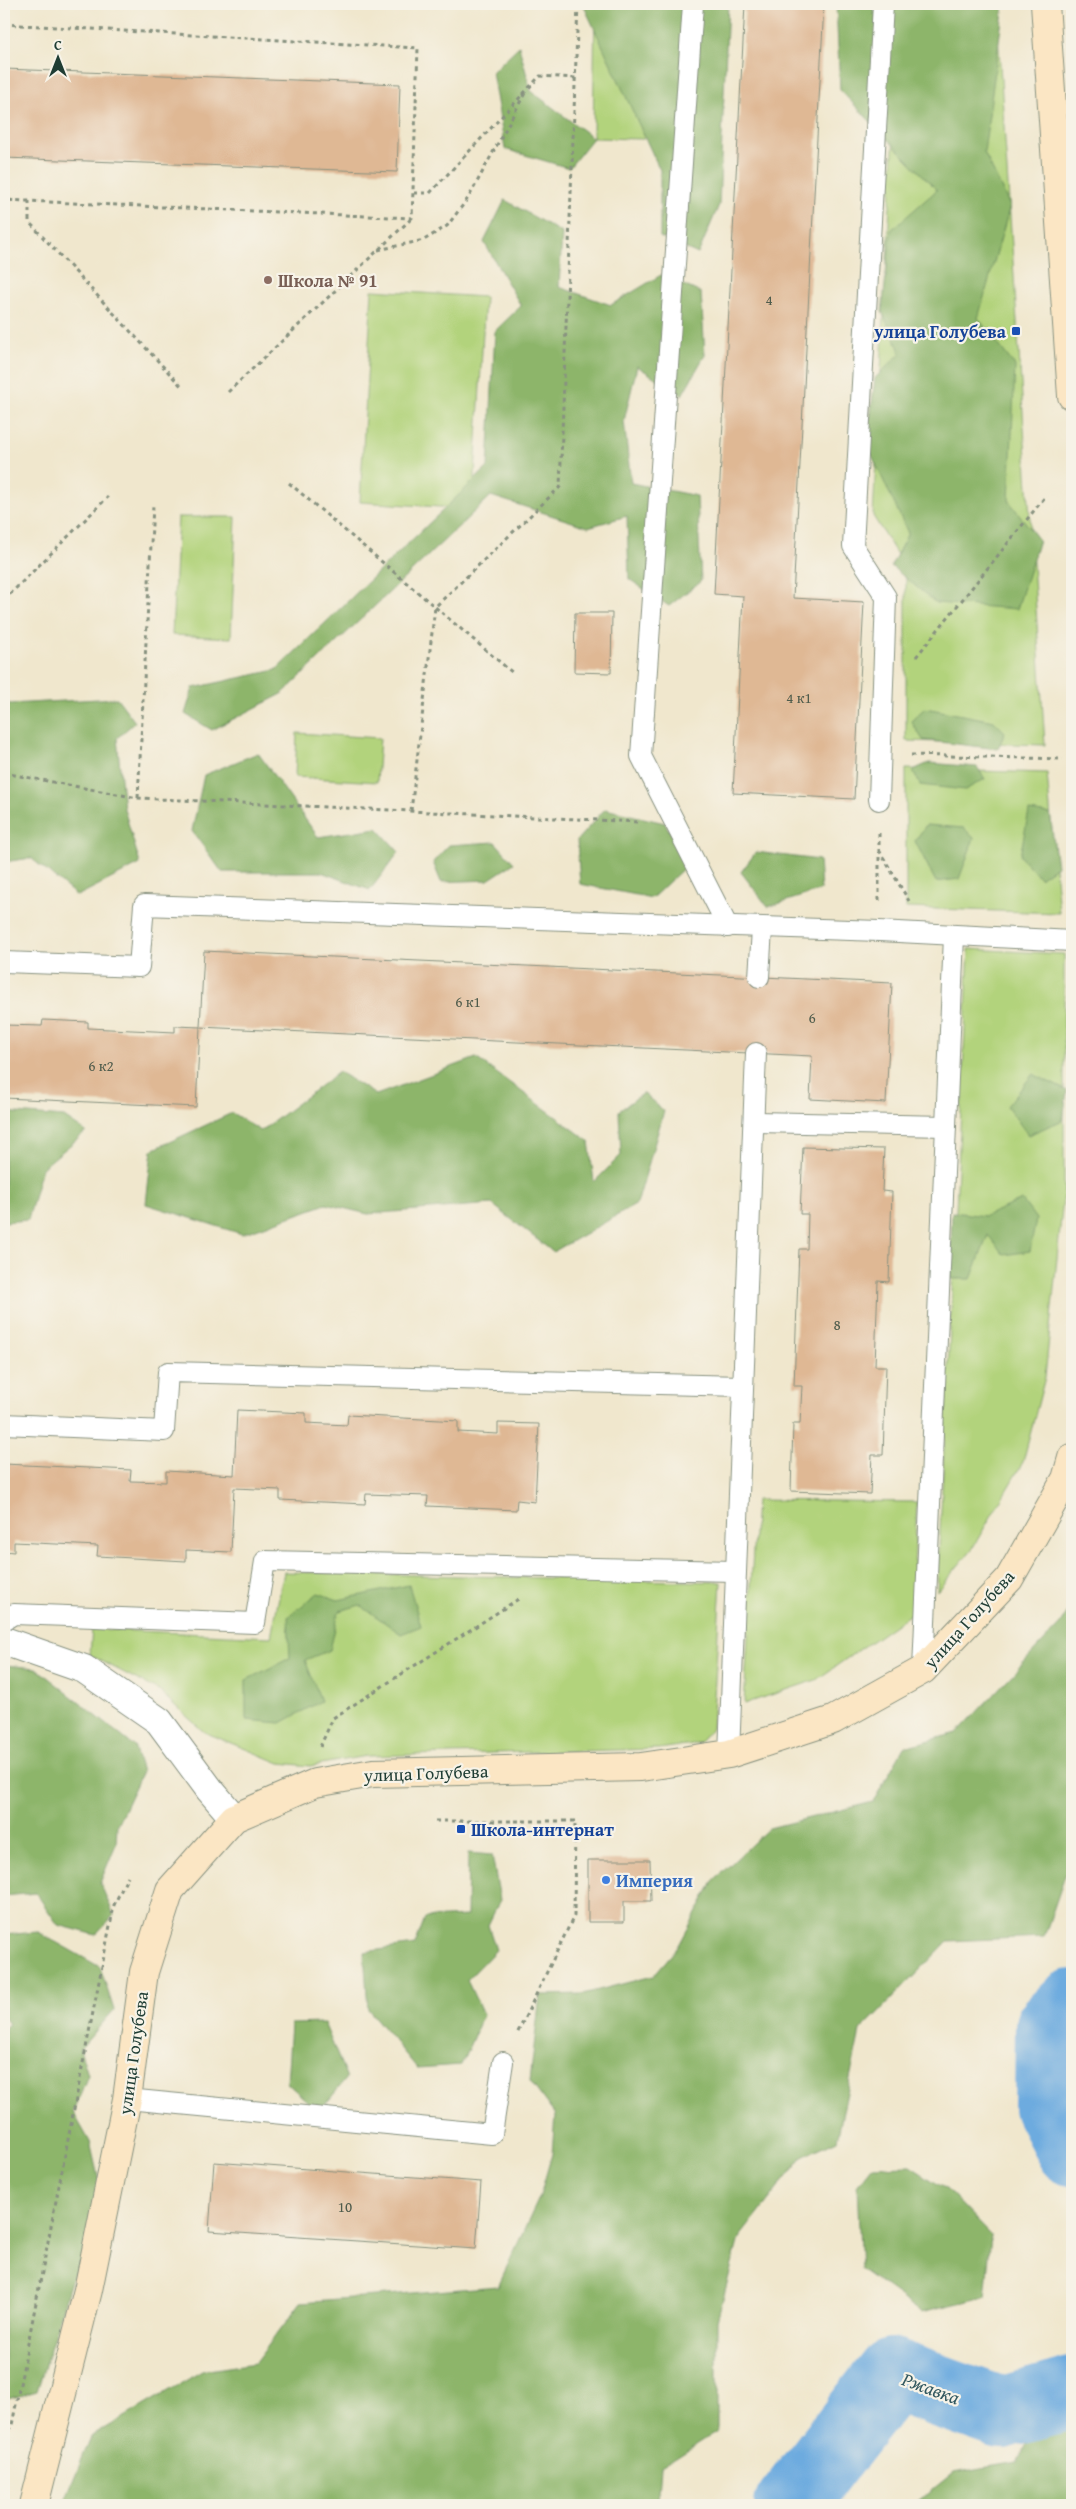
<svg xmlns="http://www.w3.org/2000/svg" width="1076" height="2509" font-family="'Gentium Book Plus',serif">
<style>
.green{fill:#b2d37b;stroke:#688858}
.forest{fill:#8db56b;stroke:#567950}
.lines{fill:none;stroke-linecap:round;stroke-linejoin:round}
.river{stroke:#6dabdf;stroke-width:72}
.building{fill:#dfb894}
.lane-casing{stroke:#889280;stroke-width:22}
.street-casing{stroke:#889280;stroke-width:30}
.secondary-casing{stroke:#889280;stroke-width:30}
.path{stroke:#889280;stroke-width:3;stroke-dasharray:4 4;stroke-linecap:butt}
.lane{stroke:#fff;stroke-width:20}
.street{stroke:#fff;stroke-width:28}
.secondary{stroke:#fbe6c4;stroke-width:28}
.education-dot{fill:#8d6e63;stroke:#f7f3e8;stroke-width:2}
.transit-dot{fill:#1a4fb4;stroke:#f7f3e8;stroke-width:2}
.shop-dot{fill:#3f7fe0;stroke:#f7f3e8;stroke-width:2}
.labels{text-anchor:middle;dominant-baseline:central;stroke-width:4.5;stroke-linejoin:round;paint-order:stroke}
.number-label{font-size:15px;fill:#4f5c4c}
.education-label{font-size:18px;font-weight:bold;fill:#785e54;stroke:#f7f3e8;text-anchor:start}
.transit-label{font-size:18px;font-weight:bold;fill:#164399;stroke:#f7f3e8;text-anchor:end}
.street-label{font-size:18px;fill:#1f3d34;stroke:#f7f3e8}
.shop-label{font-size:18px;font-weight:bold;fill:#366cbe;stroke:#f7f3e8;text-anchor:start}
.water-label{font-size:19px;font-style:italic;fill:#32585f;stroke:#f7f3e8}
</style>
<rect width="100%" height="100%" fill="#f7f3e8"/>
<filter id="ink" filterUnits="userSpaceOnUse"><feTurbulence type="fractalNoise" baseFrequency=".02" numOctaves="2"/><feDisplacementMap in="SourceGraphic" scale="10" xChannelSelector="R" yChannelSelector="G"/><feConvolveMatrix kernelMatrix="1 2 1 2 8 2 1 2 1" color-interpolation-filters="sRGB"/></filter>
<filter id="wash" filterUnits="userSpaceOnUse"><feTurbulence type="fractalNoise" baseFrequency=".0096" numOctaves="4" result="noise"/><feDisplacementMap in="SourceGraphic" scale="20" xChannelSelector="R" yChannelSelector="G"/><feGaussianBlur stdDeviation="1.12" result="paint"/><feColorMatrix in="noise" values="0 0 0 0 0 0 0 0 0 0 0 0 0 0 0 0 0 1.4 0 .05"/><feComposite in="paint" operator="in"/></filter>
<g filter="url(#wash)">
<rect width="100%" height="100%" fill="#f0e7cd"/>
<g class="green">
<polygon points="595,4 646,4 644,139 593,138"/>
<polygon points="901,4 996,4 1045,745 906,741 906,569 873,516"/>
<polygon points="372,290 485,297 473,509 360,502"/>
<polygon points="178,517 236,517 231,638 172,635"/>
<polygon points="297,733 380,738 377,782 295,777"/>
<polygon points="906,769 1047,773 1059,913 906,908"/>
<polygon points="969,949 1064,954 1064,1189 1045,1377 1023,1462 972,1549 937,1591"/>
<polygon points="756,1500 917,1502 912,1613 816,1680 744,1704"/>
<polygon points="284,1572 721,1582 712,1729 699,1743 659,1749 366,1756 310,1766 280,1763 204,1732 159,1691 90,1655 92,1629 271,1637"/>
</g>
<g class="forest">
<polygon points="583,4 728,4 719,205 698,254 660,237 660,170"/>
<polygon points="836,4 1004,4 984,152 1010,206 978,318 1015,366 1009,501 1039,540 1017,609 936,603 891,566 908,533 867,445 875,378 901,353 882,312 891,230 937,190 840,90"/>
<polygon points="519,46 531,91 593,138 569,168 505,149 492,72"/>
<polygon points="505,200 562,233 559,287 611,305 661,275 701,293 705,355 682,395 637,366 624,421 631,483 697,496 701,581 669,606 629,579 627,516 588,527 491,496 282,694 212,730 185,714 193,688 276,670 488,467 495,331 521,306 484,242"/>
<polygon points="117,698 135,722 117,738 124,809 140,864 77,896 31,858 4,862 4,701 10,704"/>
<polygon points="925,708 994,721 1005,732 998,749 923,740 911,721"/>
<polygon points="258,753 318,837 377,828 399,852 370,890 321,872 222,872 192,831 204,775"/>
<polygon points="929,763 977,767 985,779 965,790 920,785 913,770"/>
<polygon points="605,809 665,823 688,864 652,898 580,884 577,840"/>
<polygon points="1029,811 1050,814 1057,866 1040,878 1020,856"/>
<polygon points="926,825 964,828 974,838 959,879 936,882 915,841"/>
<polygon points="495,842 514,863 488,880 441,882 433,862 449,845"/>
<polygon points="756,852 819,860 821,890 768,907 741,872"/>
<polygon points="476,1058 589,1141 594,1182 621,1155 619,1111 643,1093 664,1111 637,1204 553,1252 492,1204 368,1214 326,1204 242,1234 146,1204 152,1150 232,1113 261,1131 339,1072 376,1095"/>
<polygon points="1033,1074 1067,1091 1063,1120 1028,1135 1007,1106"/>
<polygon points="4,1112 64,1117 86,1132 42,1168 28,1220 4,1222"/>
<polygon points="1022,1200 1036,1219 1030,1251 1004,1255 988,1235 971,1279 950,1279 952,1212 985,1216"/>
<polygon points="409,1585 421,1626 401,1634 360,1605 339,1611 330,1650 305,1660 321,1701 281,1723 246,1720 246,1680 290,1658 288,1617 318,1593 338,1600"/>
<polygon points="1072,1605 1072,1869 1067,1870 1044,1937 948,1941 860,2031 837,2140 803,2156 739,2238 717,2321 717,2431 660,2467 657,2505 63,2505 91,2437 202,2371 255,2363 301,2302 498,2286 540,2196 552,2154 555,2115 530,2081 540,1995 583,1994 653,1976 678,1947 714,1880 769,1828 873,1802 904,1747 957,1733 1060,1624"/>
<polygon points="4,1665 36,1668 134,1746 142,1772 117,1825 116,1844 100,1883 114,1915 96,1935 58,1925 36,1893 4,1896"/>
<polygon points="468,1853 492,1855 500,1900 488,1925 496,1950 467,1980 483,2015 461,2065 417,2068 368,2009 364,1952 415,1945 425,1918 467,1916"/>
<polygon points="38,1932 100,1967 114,2010 80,2049 88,2075 73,2112 90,2142 106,2212 71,2281 37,2391 4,2400 4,2028 9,2024 4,2017 4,1935"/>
<polygon points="324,2023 347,2078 319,2112 287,2083 291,2024"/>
<polygon points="910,2166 947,2190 991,2235 985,2297 921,2312 861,2269 857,2186 872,2167"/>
<polygon points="1072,2428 1072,2505 913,2505 953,2473 1017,2462 1033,2435"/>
</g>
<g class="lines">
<g class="river">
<polyline points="1072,2005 1051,2026 1050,2107 1072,2150"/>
<polyline points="790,2505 892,2374 1001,2413 1072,2393"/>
</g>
</g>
<g id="blocks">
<g class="building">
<polygon points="745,4 824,4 793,598 864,602 854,799 733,793 743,596 714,594"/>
<polygon points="4,69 400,84 397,172 4,158"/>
<polygon points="575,613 612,613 611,673 574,672"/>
<polygon points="204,951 892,983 886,1103 810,1099 812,1056 200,1027"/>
<polygon points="43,1020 88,1022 88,1028 175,1032 175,1026 200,1027 196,1107 4,1098 4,1025 42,1026"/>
<polygon points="803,1147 884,1149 882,1191 892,1192 889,1282 878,1281 875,1366 886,1366 883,1455 872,1455 870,1494 791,1491 793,1424 800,1424 802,1386 794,1386 799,1249 807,1249 808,1214 800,1214"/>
<polygon points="237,1410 306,1413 306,1423 347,1425 348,1415 458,1421 458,1432 498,1434 498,1423 539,1424 535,1502 517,1500 516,1510 427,1506 428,1496 366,1494 365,1504 280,1500 280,1490 234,1488 231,1552 186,1550 186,1561 97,1556 98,1546 14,1542 14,1552 4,1551 4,1464 131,1470 130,1481 166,1482 166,1471 234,1475"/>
<polygon points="588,1860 650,1860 651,1901 624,1901 624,1922 588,1922"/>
<polygon points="214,2162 481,2182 476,2249 209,2231"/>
</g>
</g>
</g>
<g filter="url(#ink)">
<use href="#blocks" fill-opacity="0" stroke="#889280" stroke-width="1"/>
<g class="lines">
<g class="lane-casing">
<g id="lane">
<polyline points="693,4 641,756 728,927"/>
<polyline points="879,800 886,597 853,546 883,4"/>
<polyline points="4,962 139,967 144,905 879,931 1072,941"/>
<polyline points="759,977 762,929"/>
<polyline points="754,1122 946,1126"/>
<polyline points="4,1424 164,1431 168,1372 742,1386"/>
<polyline points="4,1620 14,1614 255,1623 265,1561 735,1571"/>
<polyline points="923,1670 954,936"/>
<polyline points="729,1754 756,1053"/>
<polyline points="127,2099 492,2134 503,2062"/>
</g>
</g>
<g class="street-casing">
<polyline id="street" points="4,1641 84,1669 159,1721 210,1790 234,1818"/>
</g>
<g class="secondary-casing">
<g id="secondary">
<polyline points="1045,4 1072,396"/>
<polyline points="34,2505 88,2290 127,2099 144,1972 170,1890 234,1818 315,1783 373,1773 641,1767 729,1754 833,1720 923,1670 1009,1579 1066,1479 1072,1458"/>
</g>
</g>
<g class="path">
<polyline points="4,24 418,48 412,218 4,200"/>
<polyline points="414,193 430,193 540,76 576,78"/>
<polyline points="29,201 29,222 183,388"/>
<polyline points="378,250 424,240 447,226 469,197 526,91"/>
<polyline points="228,392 412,218"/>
<polyline points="289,483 514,674"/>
<polyline points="4,600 108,497"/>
<polyline points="916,657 1045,497"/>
<polyline points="911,755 1063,759"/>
<polyline points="4,773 138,798 639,822"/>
<polyline points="138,798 153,505"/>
<polyline points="411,811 435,607 560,487 578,4"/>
<polyline points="879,850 909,901"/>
<polyline points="879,901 879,829"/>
<polyline points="320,1747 333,1718 520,1598"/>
<polyline points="435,1821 575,1821 574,1916 517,2034"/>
<polyline points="4,2438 12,2425 114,1905 128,1876"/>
</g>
<use href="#lane" class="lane"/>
<use href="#street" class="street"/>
<use href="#secondary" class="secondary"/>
</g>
</g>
<circle class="education-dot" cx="268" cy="280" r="5"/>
<g class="transit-dot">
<rect x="1011" y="326" width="10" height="10" rx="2.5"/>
<rect x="456" y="1824" width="10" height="10" rx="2.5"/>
</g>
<circle class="shop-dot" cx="606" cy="1880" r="5"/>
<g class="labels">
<g class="number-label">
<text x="769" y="299">4</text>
<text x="799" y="697">4 к1</text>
<text x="468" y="1001">6 к1</text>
<text x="812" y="1017">6</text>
<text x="101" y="1065">6 к2</text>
<text x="837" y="1324">8</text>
<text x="345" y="2206">10</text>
</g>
<g class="education-label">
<text x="278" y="280">Школа № 91</text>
</g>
<g class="transit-label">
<text x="1006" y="331">улица Голубева</text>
<text x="471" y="1829" text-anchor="start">Школа-интернат</text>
</g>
<g class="street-label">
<text transform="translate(969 1619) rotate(-48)">улица Голубева</text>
<text transform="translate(426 1773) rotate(-2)">улица Голубева</text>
<text transform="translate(133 2053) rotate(-82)">улица Голубева</text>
</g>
<g class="shop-label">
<text x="616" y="1880">Империя</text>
</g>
<g class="water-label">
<text transform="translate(931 2388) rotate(20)">Ржавка</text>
</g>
</g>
<rect width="1076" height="2509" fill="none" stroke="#f7f3e8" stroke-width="20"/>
<g transform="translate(58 58)" stroke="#f7f3e8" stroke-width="4" paint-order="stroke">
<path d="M0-4L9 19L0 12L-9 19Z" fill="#1f3d34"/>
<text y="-8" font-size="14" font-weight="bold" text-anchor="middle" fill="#1f3d34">С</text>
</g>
</svg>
